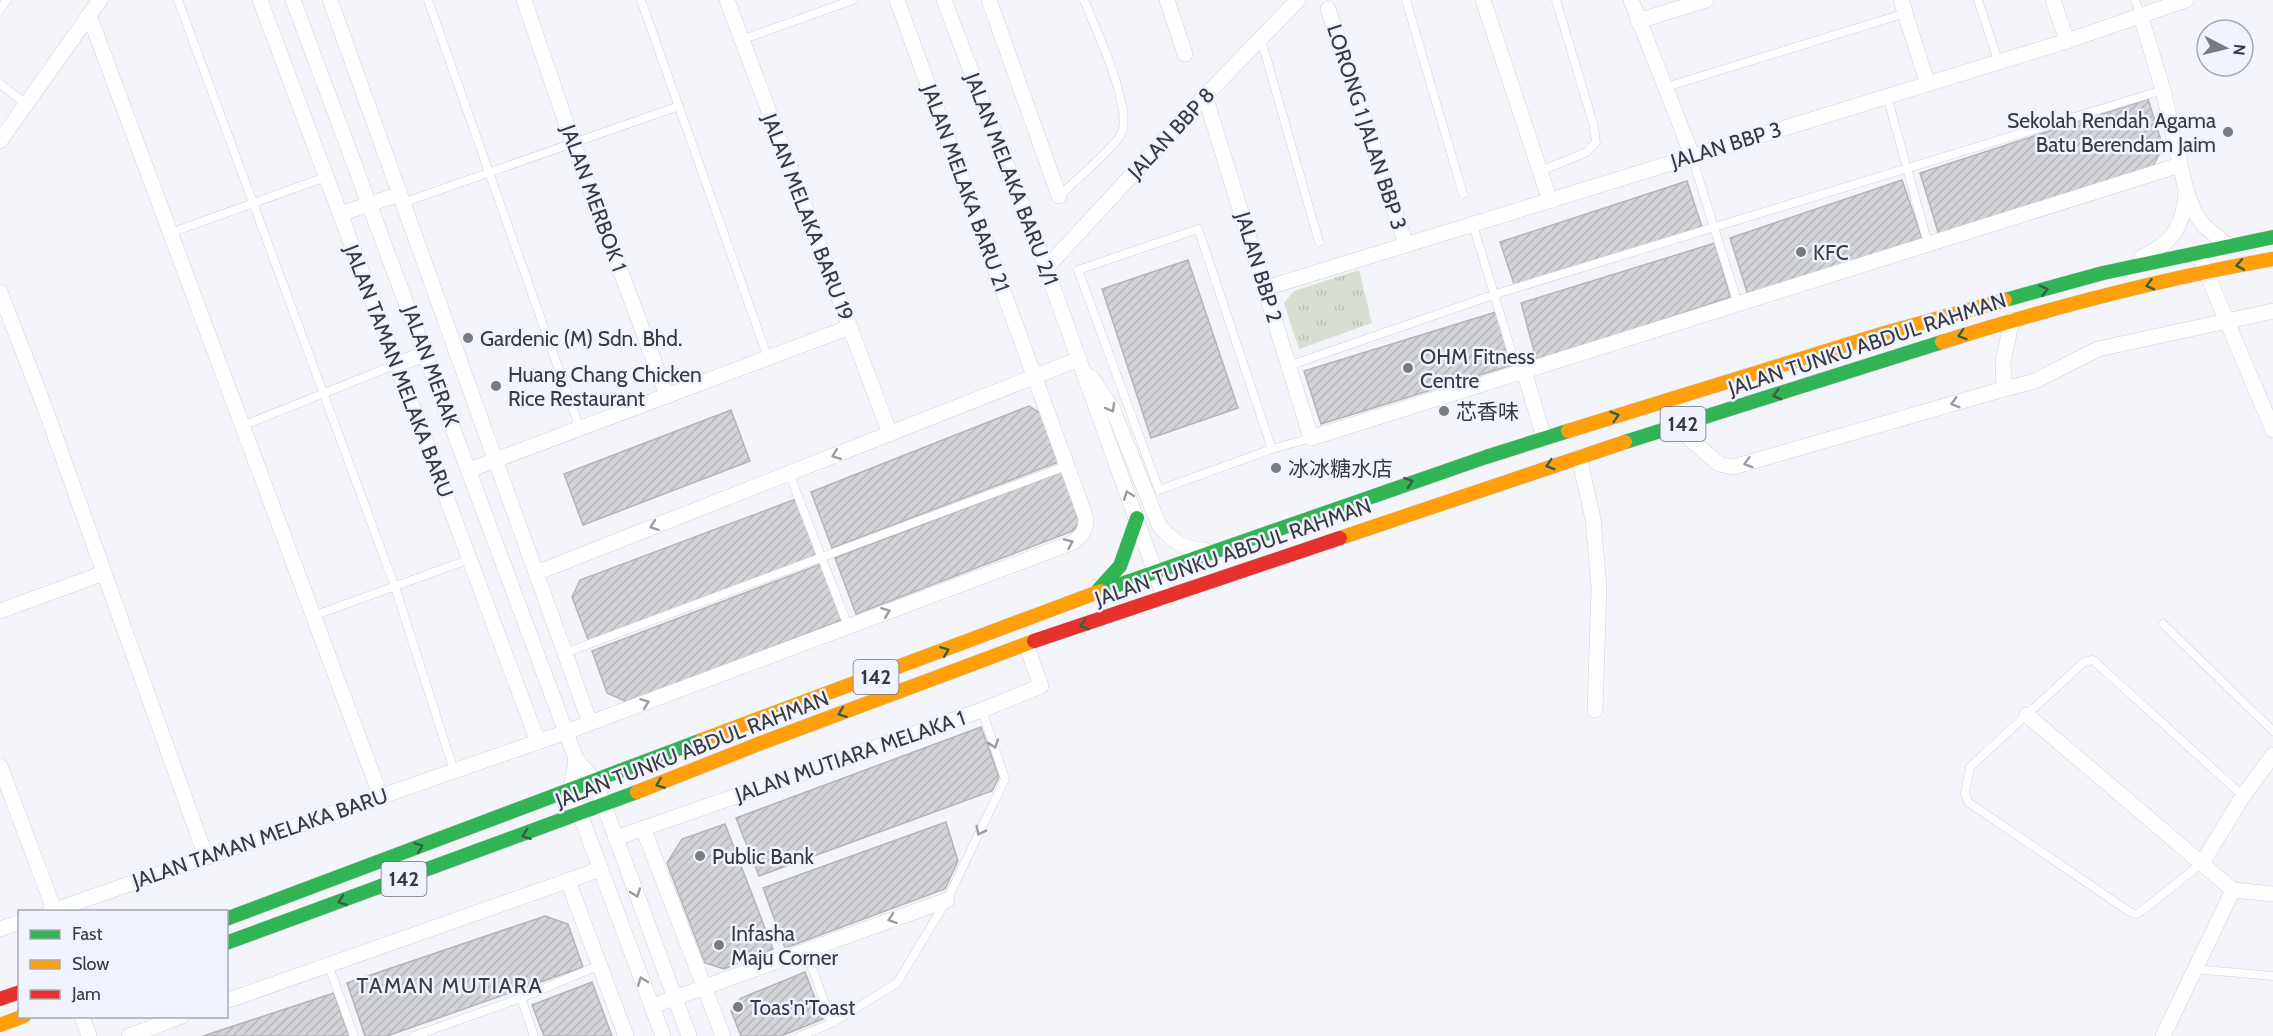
<svg xmlns="http://www.w3.org/2000/svg" width="2273" height="1036" font-family="Cabin,'Noto Sans SC',sans-serif">
<style>
.grass{fill:url(#grass-tufts)}
.building{fill:url(#building-hatch);stroke:#b4b5b9;stroke-width:1.5}
.lines{fill:none;stroke-linecap:round;stroke-linejoin:round}
.lane-casing{stroke:#d0d1d5;stroke-width:9}
.street-casing{stroke:#d0d1d5;stroke-width:16}
.fast-casing{stroke:#d0d0d3;stroke-width:15}
.slow-casing{stroke:#d0d0d3;stroke-width:15}
.jam-casing{stroke:#d0d0d3;stroke-width:15}
.lane{stroke:#fdfefe;stroke-width:8}
.street{stroke:#fdfefe;stroke-width:15}
.fast{stroke:#30b455;stroke-width:14}
.slow{stroke:#ff9f0a;stroke-width:14}
.jam{stroke:#e5322d;stroke-width:14}
.oneway{stroke:#365f46}
.oneway2{stroke:#9b9c9e}
.poi-dot{fill:#7a7b80;stroke:#f0f3fe;stroke-width:2}
.labels{text-anchor:middle;dominant-baseline:central;stroke-width:5;stroke-linejoin:round;paint-order:stroke}
.shield{fill:#f0f3fe;stroke:#707278;stroke-width:1.5}
.shield-label{font-size:20px;font-weight:bold;fill:#393a3f}
.poi-label{font-size:21px;fill:#393a3f;stroke:#f0f3fe;text-anchor:start}
.street-label{font-size:21px;fill:#393a3f;stroke:#f0f3fe}
.neighbourhood-label{font-size:22px;letter-spacing:1.5px;fill:#3b3d46;stroke:#f0f3fe}
</style>
<defs>
<pattern id="grass-tufts" width="24" height="20" patternUnits="userSpaceOnUse" patternTransform="scale(1.5)"><rect width="24" height="20" fill="#d7dfd2"/><path d="M3 7l-1-3M5 7V3M7 7l1-3M15 17l-1-3M17 17v-4M19 17l1-3" fill="none" stroke="#b9c0b5"/></pattern>
<pattern id="building-hatch" width="6" height="6" patternUnits="userSpaceOnUse" patternTransform="scale(1.5)"><rect width="6" height="6" fill="#d3d4d8"/><path d="M-1 1l2-2M0 6l6-6M5 7l2-2" fill="none" stroke="#b6b7ba"/></pattern>
</defs>
<rect width="100%" height="100%" fill="#f4f5fa"/>
<polygon class="grass" points="1359,270 1372,323 1299,349 1284,303 1294,291"/>
<g class="building">
<polygon points="2148,99 2163,147 2153,166 1939,235 1920,173"/>
<polygon points="1902,180 1922,238 1749,298 1730,238"/>
<polygon points="1687,181 1702,227 1515,287 1500,242"/>
<polygon points="1715,243 1730,297 1537,362 1521,303"/>
<polygon points="1188,260 1238,408 1151,438 1102,289"/>
<polygon points="1496,312 1512,365 1321,424 1304,371"/>
<polygon points="1029,406 1043,415 1061,461 832,548 811,492"/>
<polygon points="731,410 750,461 583,525 564,474"/>
<polygon points="1063,471 1081,520 1073,531 856,614 835,558"/>
<polygon points="796,499 818,555 589,642 572,597 580,580"/>
<polygon points="821,564 842,620 629,703 607,693 592,651"/>
<polygon points="981,727 999,777 992,791 759,876 736,818"/>
<polygon points="946,822 958,861 945,889 785,948 763,888"/>
<polygon points="725,824 773,949 724,969 705,963 667,863 682,839"/>
<polygon points="545,916 568,924 583,967 387,1036 365,1036 347,983"/>
<polygon points="805,972 823,1019 781,1036 741,1036 731,1011 741,998"/>
<polygon points="592,982 612,1036 544,1036 532,1005"/>
<polygon points="334,993 349,1036 203,1036"/>
</g>
<g class="lines">
<g class="lane-casing">
<g id="lane">
<polyline points="178,0 395,587 454,771"/>
<polyline points="428,0 580,429"/>
<polyline points="641,0 768,358"/>
<polyline points="1406,0 1463,194"/>
<polyline points="1978,0 1998,61"/>
<polyline points="2135,0 2141,16"/>
<polyline points="0,10 7,0"/>
<polyline points="1261,39 1319,242"/>
<polyline points="741,40 853,0"/>
<polyline points="0,84 25,103"/>
<polyline points="1663,88 1906,13"/>
<polyline points="1887,96 1928,244"/>
<polyline points="1692,157 1738,304"/>
<polyline points="1538,172 1587,152 1596,142 1593,123 1556,0"/>
<path d="M1059,196C1073,183 1114,148 1121,134C1134,109 1095,28 1084,0"/>
<polyline points="402,203 679,106"/>
<polyline points="1473,225 1518,373"/>
<polyline points="170,233 326,177"/>
<polyline points="1288,366 1496,294 2163,90"/>
<polyline points="242,426 397,364"/>
<polyline points="1272,449 1198,229 1078,270 1159,490 1272,449 1311,438"/>
<polyline points="789,473 848,626"/>
<polyline points="313,616 470,559"/>
<polyline points="2163,624 2273,731"/>
<polyline points="565,653 1066,466"/>
<polyline points="2202,863 2143,910 2136,914 2130,912 1968,802 1965,793 1970,767 2084,662 2093,660 2243,796"/>
<polyline points="806,951 832,1023"/>
<polyline points="328,964 354,1036"/>
<polyline points="2194,969 2273,976"/>
<polyline points="521,998 534,1036"/>
<polyline points="414,1036 521,998 600,965"/>
<polyline points="800,1036 832,1023 897,983 947,900 1005,779 982,710"/>
</g>
</g>
<g class="street-casing">
<g id="street">
<polyline points="260,0 538,742"/>
<polyline points="293,0 576,759 595,781 689,1036"/>
<polyline points="330,0 590,723"/>
<polyline points="524,0 573,143 667,396"/>
<polyline points="727,0 890,434"/>
<polyline points="944,0 1046,268 1165,599"/>
<polyline points="989,0 1059,196"/>
<polyline points="1167,0 1185,54"/>
<polyline points="1483,0 1550,201"/>
<polyline points="1631,0 1692,155"/>
<polyline points="1901,0 1927,82"/>
<polyline points="2053,0 2067,41"/>
<polyline points="1328,9 1406,245"/>
<polyline points="89,15 381,797"/>
<polyline points="2141,17 2163,90 2186,190 2195,213 2204,226 2227,245"/>
<polyline points="1638,21 1706,0"/>
<polyline points="1205,96 1311,438 2180,165"/>
<polyline points="0,141 100,0"/>
<polyline points="340,214 400,194"/>
<path d="M2142,257C2173,243 2183,226 2186,193"/>
<polyline points="2203,265 2273,430"/>
<polyline points="1046,268 1205,96 1298,0"/>
<polyline points="1266,288 2067,41 2186,0"/>
<polyline points="0,292 45,408 206,857"/>
<polyline points="397,364 426,354"/>
<polyline points="1524,371 1544,438"/>
<path d="M1091,377L1113,410L1159,525C1172,541 1184,549 1205,550"/>
<polyline points="2004,389 2035,381 2098,349 2273,311"/>
<polyline points="1676,427 1719,464 1733,467 2004,389 2003,361 2012,320"/>
<polyline points="1579,457 1593,519 1599,587 1595,710"/>
<polyline points="469,470 850,327"/>
<polyline points="536,573 1079,359"/>
<polyline points="0,611 104,573"/>
<polyline points="2027,715 2233,890 2273,894"/>
<polyline points="576,759 571,790 663,1036"/>
<polyline points="0,766 55,912"/>
<polyline points="643,828 723,1036"/>
<polyline points="616,838 982,710 1041,686 1026,644"/>
<polyline points="2202,863 2243,796 2273,755"/>
<polyline points="568,881 626,1036"/>
<path d="M49,912L566,732L1074,542C1083,534 1086,530 1086,518L897,0"/>
<polyline points="0,929 20,922"/>
<polyline points="226,1001 601,869"/>
<polyline points="652,1006 947,900"/>
<polyline points="82,1016 89,1036"/>
<polyline points="129,1036 182,1016"/>
<polyline points="2163,1036 2233,890"/>
</g>
</g>
<g class="fast-casing">
<g id="fast">
<polyline points="2005,300 2103,273 2273,237"/>
<polyline points="1625,442 1942,342"/>
<polyline points="1099,589 1120,566 1137,518"/>
<polyline points="1101,591 1486,457 1568,431"/>
<polyline points="226,919 702,740"/>
<polyline points="226,943 637,792"/>
</g>
</g>
<g class="slow-casing">
<g id="slow">
<path d="M1942,342C2050,308 2161,279 2273,259"/>
<polyline points="1568,431 1885,333 2005,300"/>
<polyline points="1340,538 1625,442"/>
<polyline points="702,740 1101,591"/>
<polyline points="637,792 761,743 1034,641"/>
<polyline points="0,1025 24,1016"/>
</g>
</g>
<g class="jam-casing">
<g id="jam">
<polyline points="1034,641 1340,538"/>
<polyline points="0,999 20,992"/>
</g>
</g>
<use href="#lane" class="lane"/>
<use href="#street" class="street"/>
<use href="#fast" class="fast"/>
<use href="#slow" class="slow"/>
<use href="#jam" class="jam"/>
</g>
<defs><path id="oneway-chevron" d="M-2-3.5L2.5 0L-2 3.5" fill="none" stroke-width="1.6" stroke-linecap="round" stroke-linejoin="round" transform="scale(1.5)"/></defs>
<g class="oneway">
<use href="#oneway-chevron" transform="translate(2240 265) rotate(170)"/>
<use href="#oneway-chevron" transform="translate(2150 285) rotate(166)"/>
<use href="#oneway-chevron" transform="translate(2044 290) rotate(-15)"/>
<use href="#oneway-chevron" transform="translate(1962 335) rotate(162)"/>
<use href="#oneway-chevron" transform="translate(1777 395) rotate(163)"/>
<use href="#oneway-chevron" transform="translate(1615 416) rotate(-17)"/>
<use href="#oneway-chevron" transform="translate(1550 465) rotate(163)"/>
<use href="#oneway-chevron" transform="translate(1409 482) rotate(-19)"/>
<use href="#oneway-chevron" transform="translate(1084 625) rotate(162)"/>
<use href="#oneway-chevron" transform="translate(945 651) rotate(-21)"/>
<use href="#oneway-chevron" transform="translate(842 713) rotate(159)"/>
<use href="#oneway-chevron" transform="translate(660 784) rotate(158)"/>
<use href="#oneway-chevron" transform="translate(526 835) rotate(160)"/>
<use href="#oneway-chevron" transform="translate(419 847) rotate(-20)"/>
<use href="#oneway-chevron" transform="translate(342 901) rotate(160)"/>
</g>
<g class="oneway2">
<use href="#oneway-chevron" transform="translate(1955 403) rotate(164)"/>
<use href="#oneway-chevron" transform="translate(1111 408) rotate(61)"/>
<use href="#oneway-chevron" transform="translate(836 455) rotate(159)"/>
<use href="#oneway-chevron" transform="translate(1748 463) rotate(164)"/>
<use href="#oneway-chevron" transform="translate(1128 495) rotate(-111)"/>
<use href="#oneway-chevron" transform="translate(654 526) rotate(159)"/>
<use href="#oneway-chevron" transform="translate(1069 543) rotate(-25)"/>
<use href="#oneway-chevron" transform="translate(886 612) rotate(-21)"/>
<use href="#oneway-chevron" transform="translate(645 703) rotate(-21)"/>
<use href="#oneway-chevron" transform="translate(994 744) rotate(71)"/>
<use href="#oneway-chevron" transform="translate(980 831) rotate(116)"/>
<use href="#oneway-chevron" transform="translate(636 893) rotate(70)"/>
<use href="#oneway-chevron" transform="translate(892 919) rotate(161)"/>
<use href="#oneway-chevron" transform="translate(642 981) rotate(-110)"/>
</g>
<g class="poi-dot">
<circle cx="2228" cy="132" r="6"/>
<circle cx="1801" cy="252" r="6"/>
<circle cx="468" cy="338" r="6"/>
<circle cx="1408" cy="368" r="6"/>
<circle cx="496" cy="386" r="6"/>
<circle cx="1444" cy="411" r="6"/>
<circle cx="1276" cy="468" r="6"/>
<circle cx="700" cy="856" r="6"/>
<circle cx="719" cy="945" r="6"/>
<circle cx="738" cy="1007" r="6"/>
</g>
<g class="labels">
<g class="shield">
<rect x="1660.5" y="407" width="45" height="34" rx="4.5"/>
<rect x="853.5" y="660" width="45" height="34" rx="4.5"/>
<rect x="381.5" y="862" width="45" height="34" rx="4.5"/>
</g>
<g class="shield-label">
<text x="1683" y="424">142</text>
<text x="876" y="677">142</text>
<text x="404" y="879">142</text>
</g>
<g class="poi-label">
<text x="2216" y="120" text-anchor="end">Sekolah Rendah Agama<tspan x="2216" dy="24">Batu Berendam Jaim</tspan></text>
<text x="1813" y="252">KFC</text>
<text x="480" y="338">Gardenic (M) Sdn. Bhd.</text>
<text x="1420" y="356">OHM Fitness<tspan x="1420" dy="24">Centre</tspan></text>
<text x="508" y="374">Huang Chang Chicken<tspan x="508" dy="24">Rice Restaurant</tspan></text>
<text x="1456" y="411">芯香味</text>
<text x="1288" y="468">冰冰糖水店</text>
<text x="712" y="856">Public Bank</text>
<text x="731" y="933">Infasha<tspan x="731" dy="24">Maju Corner</tspan></text>
<text x="750" y="1007">Toas'n'Toast</text>
</g>
<g class="street-label">
<text transform="translate(1367 127) rotate(72)">LORONG 1 JALAN BBP 3</text>
<text transform="translate(1171 133) rotate(-47)">JALAN BBP 8</text>
<text transform="translate(1726 145) rotate(-17)">JALAN BBP 3</text>
<text transform="translate(1012 179) rotate(69)">JALAN MELAKA BARU 2/1</text>
<text transform="translate(966 188) rotate(70)">JALAN MELAKA BARU 21</text>
<text transform="translate(594 198) rotate(70)">JALAN MERBOK 1</text>
<text transform="translate(808 217) rotate(69)">JALAN MELAKA BARU 19</text>
<text transform="translate(1259 267) rotate(73)">JALAN BBP 2</text>
<text transform="translate(1867 344) rotate(-18)">JALAN TUNKU ABDUL RAHMAN</text>
<text transform="translate(431 366) rotate(70)">JALAN MERAK</text>
<text transform="translate(399 371) rotate(69)">JALAN TAMAN MELAKA BARU</text>
<text transform="translate(1233 552) rotate(-19)">JALAN TUNKU ABDUL RAHMAN</text>
<text transform="translate(692 749) rotate(-21)">JALAN TUNKU ABDUL RAHMAN</text>
<text transform="translate(850 756) rotate(-19)">JALAN MUTIARA MELAKA 1</text>
<text transform="translate(260 838) rotate(-19)">JALAN TAMAN MELAKA BARU</text>
</g>
<g class="neighbourhood-label">
<text x="450" y="985">TAMAN MUTIARA</text>
</g>
</g>
<rect x="18" y="910" width="210" height="108" fill="#f0f3fe" stroke="#a7a9b2" stroke-width="1.5"/>
<rect x="30" y="930" width="30" height="9" fill="#30b455" stroke="#a7a9b2" stroke-width="1.5"/>
<text x="72" y="940" font-size="18" fill="#393a3f">Fast</text>
<rect x="30" y="960" width="30" height="9" fill="#ff9f0a" stroke="#a7a9b2" stroke-width="1.5"/>
<text x="72" y="970" font-size="18" fill="#393a3f">Slow</text>
<rect x="30" y="990" width="30" height="9" fill="#e5322d" stroke="#a7a9b2" stroke-width="1.5"/>
<text x="72" y="1000" font-size="18" fill="#393a3f">Jam</text>
<g transform="translate(2225 48) rotate(97)"><circle r="28" fill="#f0f3fe" stroke="#a7a9b2" stroke-width="1.5"/>
<path d="M0-4.5L10 22L0 15L-10 22Z" fill="#7a7b80"/>
<text y="-9" font-size="16" font-weight="bold" text-anchor="middle" fill="#393a3f">N</text>
</g>
</svg>
